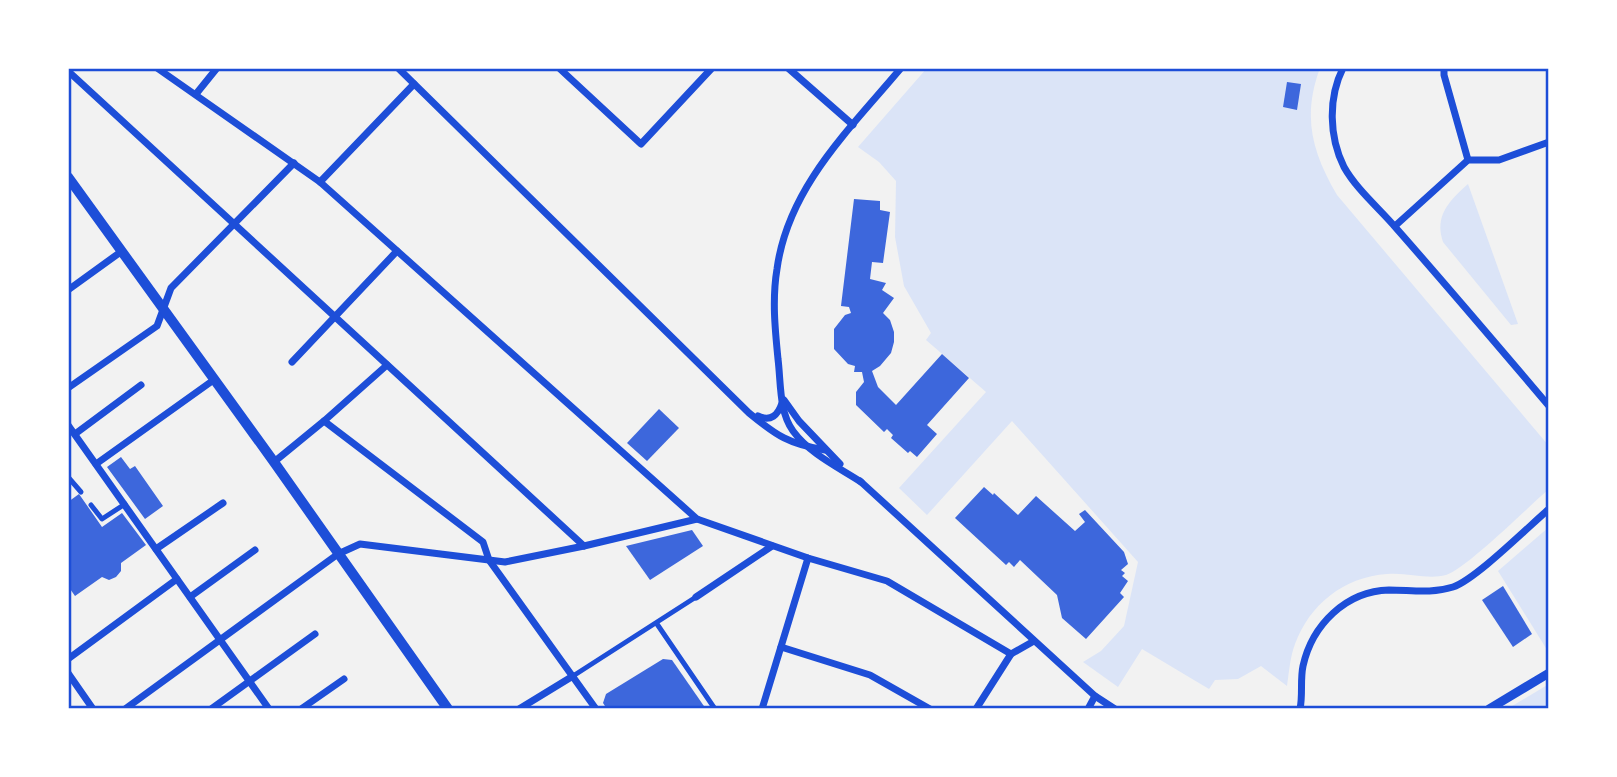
<svg xmlns="http://www.w3.org/2000/svg" width="1617" height="777" font-family="'PT Sans Narrow',sans-serif">
<style>
.green{fill:#dbe4f7}
.building{fill:#3d67dc}
.lines{fill:none;stroke-linecap:round;stroke-linejoin:round}
.pedestrian{stroke:#1d4ed8;stroke-width:5}
.minor{stroke:#1d4ed8;stroke-width:7}
.tertiary{stroke:#1d4ed8;stroke-width:9}
.primary{stroke:#1d4ed8;stroke-width:10}
.neatline{fill:none;stroke:#1d4ed8;stroke-width:2.5}
</style>
<rect width="100%" height="100%" fill="#f2f2f2"/>
<g class="green">
<path d="M927,68H1320C1302,117 1312,152 1337,195L1549,446V489C1529,506 1466,569 1446,575C1427,580 1407,572 1387,574C1344,577 1310,604 1295,644C1290,657 1289,673 1287,686L1261,666L1238,679L1215,680L1209,689L1142,649L1118,687L1083,662L1101,651L1124,626L1138,562L1012,421L927,515L899,488L986,392L926,340L931,333L904,286L895,237L896,181L879,162L858,147Z"/>
<path d="M1468,184L1518,324L1511,325L1443,242C1434,216 1449,201 1468,184Z"/>
<polygon points="1549,527 1549,653 1498,571"/>
<polygon points="1549,684 1549,709 1507,709"/>
</g>
<g class="building">
<polygon points="1287,82 1301,84 1297,110 1283,107"/>
<polygon points="854,199 880,201 880,210 890,212 883,263 872,262 870,279 886,283 882,290 894,298 883,313 890,320 894,332 894,342 891,353 880,366 872,371 878,387 896,405 942,354 969,378 927,425 937,434 917,457 910,451 908,453 891,438 893,435 887,429 884,432 856,405 856,392 864,382 862,372 854,372 855,366 848,364 834,349 834,329 845,315 851,313 849,307 841,306"/>
<polygon points="659,409 679,428 647,461 627,443"/>
<polygon points="121,457 130,469 135,466 163,506 145,519 107,467"/>
<polygon points="984,487 993,495 994,493 1018,515 1036,496 1075,531 1085,522 1079,514 1085,510 1124,552 1128,564 1121,570 1125,573 1122,576 1128,581 1120,593 1124,597 1086,639 1062,618 1057,595 1020,560 1014,567 1009,562 1006,565 955,518"/>
<polygon points="79,494 102,527 122,513 146,545 121,563 121,571 116,577 109,580 102,577 75,596 68,586 68,551 71,548 68,544 68,502"/>
<polygon points="692,530 703,546 650,580 626,546"/>
<polygon points="1503,586 1532,634 1513,647 1482,600"/>
<polygon points="663,659 672,660 706,709 607,709 603,703 606,694"/>
</g>
<g class="lines">
<g class="pedestrian">
<polyline points="68,477 81,492"/>
<polyline points="91,505 102,519 125,504"/>
<polyline points="657,624 715,709"/>
<polyline points="573,676 696,597"/>
</g>
<g class="minor">
<polyline points="157,68 320,182 697,519 808,558 887,581 1011,654"/>
<path d="M398,68L749,413C777,436 789,444 825,450"/>
<polyline points="559,68 641,144 712,68"/>
<polyline points="788,68 853,125"/>
<path d="M1343,68C1328,98 1329,137 1344,167C1357,190 1379,208 1396,228C1448,287 1498,346 1549,406"/>
<polyline points="1444,68 1444,75 1468,160"/>
<polyline points="68,71 584,546"/>
<polyline points="196,94 217,68"/>
<polyline points="320,182 414,84"/>
<polyline points="1395,226 1468,160 1499,160 1549,142"/>
<polyline points="68,290 122,251"/>
<polyline points="292,362 397,251"/>
<polyline points="68,388 157,326 171,288 294,163"/>
<polyline points="784,400 799,421 840,464"/>
<path d="M758,416C771,422 778,415 782,403"/>
<polyline points="324,421 483,542 489,560 596,709"/>
<polyline points="68,425 269,709"/>
<polyline points="75,434 141,385"/>
<polyline points="274,462 324,421 387,365"/>
<polyline points="96,464 215,379"/>
<polyline points="860,481 1095,696 1115,709"/>
<path d="M861,482C838,467 810,454 793,431C779,412 781,383 778,359C775,329 772,299 777,269C788,187 850,129 901,68"/>
<polyline points="156,549 223,503"/>
<polyline points="190,597 255,550"/>
<polyline points="696,597 772,546"/>
<polyline points="781,647 870,675 930,709"/>
<polyline points="68,659 177,579"/>
<polyline points="68,673 93,709"/>
<polyline points="125,709 338,554 360,544 505,562 584,546 697,519"/>
<polyline points="211,709 315,634"/>
<polyline points="301,709 344,679"/>
<polyline points="519,709 573,676"/>
<polyline points="762,709 808,558"/>
<polyline points="976,709 1011,654 1034,641"/>
<polyline points="1088,709 1095,696"/>
<path d="M1300,709C1303,695 1300,680 1303,666C1312,625 1346,591 1389,590C1411,590 1431,594 1453,587C1475,580 1529,526 1549,509"/>
</g>
<polyline class="tertiary" points="1489,709 1549,673"/>
<polyline class="primary" points="68,177 274,462 448,709"/>
</g>
<rect width="1617" height="777" fill="none" stroke="#ffffff" stroke-width="140"/>
<rect x="70" y="70" width="1477" height="637" class="neatline"/>
</svg>
